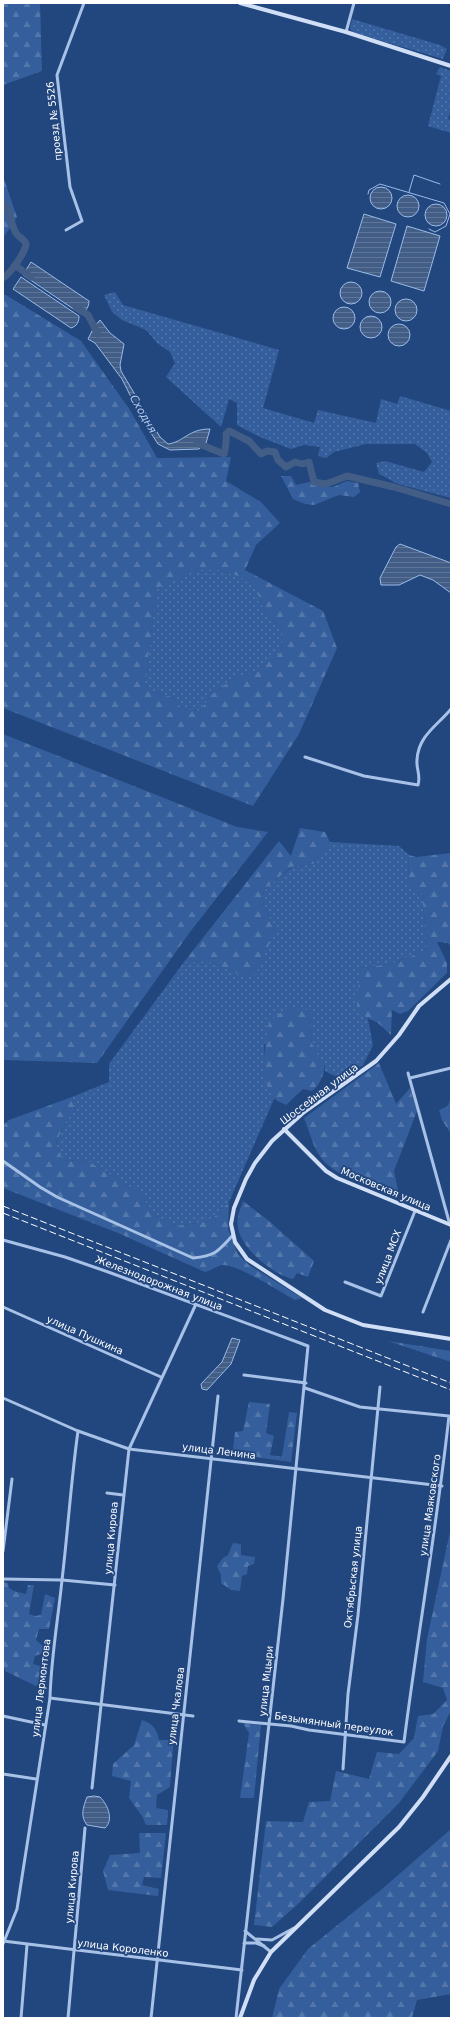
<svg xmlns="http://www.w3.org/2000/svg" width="454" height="2021" font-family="'DejaVu Sans',sans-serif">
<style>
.grass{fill:url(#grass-dots)}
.forest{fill:url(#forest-firs);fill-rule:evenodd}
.water{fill:url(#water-rules);stroke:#9bbbe8}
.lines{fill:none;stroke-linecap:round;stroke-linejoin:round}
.stream{stroke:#9bbbe8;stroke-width:1}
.river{stroke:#425d86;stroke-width:7}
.street{stroke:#a7c1e7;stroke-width:3}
.secondary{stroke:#d1dff6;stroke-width:4}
.rail{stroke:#fff;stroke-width:1;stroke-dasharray:7 3;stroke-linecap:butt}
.labels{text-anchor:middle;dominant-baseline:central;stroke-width:3.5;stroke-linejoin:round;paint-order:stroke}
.street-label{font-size:10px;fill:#fff;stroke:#22467e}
.water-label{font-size:11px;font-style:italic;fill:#b2cbee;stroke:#22467e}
</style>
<defs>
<pattern id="grass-dots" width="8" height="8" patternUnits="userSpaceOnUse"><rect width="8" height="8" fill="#355f9c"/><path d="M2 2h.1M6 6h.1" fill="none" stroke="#5377ab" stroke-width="1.8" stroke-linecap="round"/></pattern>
<pattern id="forest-firs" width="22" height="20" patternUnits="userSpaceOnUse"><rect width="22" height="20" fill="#355f9c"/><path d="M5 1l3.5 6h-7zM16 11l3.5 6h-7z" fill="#5377ab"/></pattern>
<pattern id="water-rules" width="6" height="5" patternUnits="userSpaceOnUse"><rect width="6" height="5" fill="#425d86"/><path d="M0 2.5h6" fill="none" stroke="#5e7598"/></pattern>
</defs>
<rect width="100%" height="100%" fill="#22467e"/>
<g class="grass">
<polygon points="352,19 440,45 447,49 443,59 352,32 350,28"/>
<polygon points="440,67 451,71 451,109 448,119 451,120 451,133 428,126 441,76 436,74"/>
<polygon points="115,292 123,305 279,350 263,408 314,423 318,410 376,423 381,399 397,404 400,396 451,411 451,498 398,484 379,474 376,463 385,461 424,472 432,462 427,453 415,444 366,444 334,452 326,458 318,456 320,447 304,445 291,449 260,437 237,425 237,403 229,399 221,427 166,377 175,363 170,352 157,343 146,330 122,320 112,312 104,295"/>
<polygon points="197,570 220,570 241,577 256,589 265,612 283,631 281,652 256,672 234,678 212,694 200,711 182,709 172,697 149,690 145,682 157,587"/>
<path d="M330,842L399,846L409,855L408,883L422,893L426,935L425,951L390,964L361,968L357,1012L368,1019L373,1045L363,1065L350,1072L335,1076L325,1071L324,1062C307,1046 311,1032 311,1010L264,1045L266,1082L274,1099L229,1202L210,1221L176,1226L153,1215L141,1194L90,1162L63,1160L56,1144L66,1121L75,1111L72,1097L109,1082V1064L184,962L208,961L243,976L275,931L261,898L266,888L292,867L313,864Z"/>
</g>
<g class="forest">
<polygon points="3,3 40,3 42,71 3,85"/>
<polygon points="3,176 17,217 3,238"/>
<path d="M3,295H6L81,341L130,410L157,458L231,457L226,481L261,502L280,523L256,545L245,570L323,611L337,648L299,734L253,806L3,708ZM197,570H220L241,577L256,589L265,612L283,631L281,652L256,672L234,678L212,694L200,711L182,709L172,697L149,690L145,682L157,588Z"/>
<polygon points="281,476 291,476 296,485 309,482 321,486 333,487 347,481 358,483 360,492 354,497 339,495 314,505 305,504 293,499"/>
<polygon points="3,734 237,827 268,832 190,932 97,1063 3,1060"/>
<polygon points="300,828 325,832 330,842 313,864 291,867 266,888 261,898 275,931 256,974 243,976 208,961 184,962 279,841 291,856"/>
<polygon points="451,853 451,947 448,943 437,942 447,963 447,973 408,1011 400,1014 392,1010 391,1035 378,1023 357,1013 357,997 361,968 390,964 425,951 426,935 422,893 408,883 409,855 416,857"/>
<path d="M285,1009L311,1010C311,1032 307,1045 324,1062C325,1073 321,1084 312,1091L303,1089L286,1105C283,1103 278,1102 275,1099C259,1086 265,1041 269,1022Z"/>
<path d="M379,1063L396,1104L410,1088L417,1111L394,1171L399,1195C375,1187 348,1182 328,1165C315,1155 310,1133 304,1118Z"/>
<polygon points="451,1096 451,1134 442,1120 439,1110 448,1106"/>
<path d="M72,1097L75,1111L66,1121L56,1143L63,1160L90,1162L141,1194L153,1215L176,1226L210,1221L229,1202L228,1229L238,1254L249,1265L302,1298L295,1300C280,1292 238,1264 222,1265C217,1266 210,1271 205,1272L118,1233L3,1188V1125L9,1120Z"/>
<path d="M243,1201L269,1221L314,1261L308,1277L297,1273L293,1279C273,1275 241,1248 238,1228C236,1218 240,1210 243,1201Z"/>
<polygon points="388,1341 451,1351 451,1362"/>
<polygon points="249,1402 270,1404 266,1433 274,1436 270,1455 282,1457 289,1412 297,1413 291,1462 216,1452 217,1449 233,1449 235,1432 243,1431"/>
<polygon points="451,1527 451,1711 443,1726 438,1751 399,1803 298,1904 272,1927 254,1925 266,1821 303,1822 309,1802 330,1801 336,1771 369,1779 377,1752 399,1754 414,1738 418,1716 433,1714 447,1700 443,1688 423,1682 427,1639"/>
<polygon points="233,1543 241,1544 241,1555 255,1557 254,1564 248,1566 247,1574 242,1576 240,1591 231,1590 221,1583 221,1575 217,1566 223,1558 228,1555"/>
<polygon points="3,1582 8,1583 9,1588 14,1591 26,1594 28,1585 34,1585 29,1614 35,1616 41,1615 45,1594 55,1598 49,1629 39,1629 36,1640 45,1648 43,1653 35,1656 33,1664 43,1667 41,1681 36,1686 5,1671 3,1661"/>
<path d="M142,1720C153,1724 157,1729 159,1740H168L174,1734L170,1787L157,1795L156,1808L168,1810L167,1825H146L142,1816L129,1798L131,1781L112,1776L113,1764L134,1745Z"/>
<polygon points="243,1723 261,1725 254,1798 240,1798 249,1733"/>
<polygon points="451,1829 451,1994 417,2000 412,2018 272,2018 279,1989 308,1949 382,1889"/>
<polygon points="139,1833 166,1833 161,1878 144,1877 142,1885 159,1889 158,1896 108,1890 103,1871 110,1855 140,1853"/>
</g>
<g class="water">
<circle cx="381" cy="198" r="11"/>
<circle cx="408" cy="206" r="11"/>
<circle cx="436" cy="215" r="11"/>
<polygon points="364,214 396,224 380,277 347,268"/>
<polygon points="407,226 440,236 424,291 391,281"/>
<path d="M31,262L89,301C89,307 86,311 81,314L23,275Z"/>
<path d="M21,277L79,316C79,322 77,326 71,328L13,289Z"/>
<circle cx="351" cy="293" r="11"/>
<circle cx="380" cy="302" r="11"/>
<circle cx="406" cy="310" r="11"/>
<circle cx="344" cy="318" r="11"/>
<circle cx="371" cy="327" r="11"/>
<path d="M100,320L110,333L124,344L120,365L121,371L160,437L168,444C184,442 188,429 210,429L206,443L199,449L170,450L158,444L142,419L122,379L95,343L88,339L94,327Z"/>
<circle cx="399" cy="335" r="11"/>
<polygon points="400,544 451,563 451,593 433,580 420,575 399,585 381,585 380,578 396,547"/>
<polygon points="232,1338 240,1340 231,1364 207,1390 202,1389 201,1384 222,1362"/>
<path d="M94,1796L100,1797C108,1805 114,1820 105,1828L87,1825C80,1816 83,1808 87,1797Z"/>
</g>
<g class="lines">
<g class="stream">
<polyline points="409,192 414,175 440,184"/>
<polyline points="368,194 369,190 380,184 444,203 450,214 446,226 435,232 429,229"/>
</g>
<g class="river">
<path d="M3,204L6,205C11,214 11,225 16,233C19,238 24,238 26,244C25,253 10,274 3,278"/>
<polyline points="15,265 31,277"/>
<polyline points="76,307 88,315 98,334"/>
<path d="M197,443L224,454C225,452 227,437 226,434L229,431L249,441L261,454L267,451L275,452L278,460L286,467L295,462L302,464L309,462L314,482L326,484L347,476L394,487L451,504"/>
</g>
<g class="street">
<polyline points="346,32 354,3"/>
<polyline points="66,230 82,221 70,187 57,75 84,3"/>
<path d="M305,757L364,776L418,785C421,775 416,769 417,760C418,736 437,726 451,709"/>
<polyline points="408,1073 450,1225"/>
<polyline points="410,1078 451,1068"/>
<path d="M3,1161L40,1187L57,1197L193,1258C215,1256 219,1251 233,1235"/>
<polyline points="3,1240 65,1257 111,1273 308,1346 283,1599 236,2018"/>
<polyline points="345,1282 381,1296 415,1211"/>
<polyline points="3,1307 161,1377"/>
<polyline points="423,1312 451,1240"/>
<polyline points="244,1375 306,1383"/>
<polyline points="3,1398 78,1431 129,1449 442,1486"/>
<polyline points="107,1493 123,1495"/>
<polyline points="3,1551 12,1479"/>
<polyline points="3,1579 62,1580 115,1585"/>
<polyline points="50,1698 193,1716"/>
<polyline points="3,1716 45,1725"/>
<path d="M239,1721L291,1726L309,1730L404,1742C418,1633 437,1525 449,1416L360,1407L305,1388"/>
<polyline points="343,1769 348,1694 358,1615 380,1387"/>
<polyline points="3,1774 36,1779"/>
<polyline points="92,1788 129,1449 196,1304"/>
<polyline points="245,1931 271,1952"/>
<polyline points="257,1939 272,1940 294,1928"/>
<polyline points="3,1941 242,1970"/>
<polyline points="244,1943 256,1943 264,1946"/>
<path d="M3,1944L17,1909L50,1698C51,1658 58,1620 62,1580C68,1530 71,1481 78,1431"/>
<polyline points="21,2018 27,1945"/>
<polyline points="68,2018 85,1828"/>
<polyline points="151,2018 218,1396"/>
</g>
<g class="secondary">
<polyline points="240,3 346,32 451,66"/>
<polyline points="451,979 419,1006 399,1035 376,1061 304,1112 272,1141 255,1163 246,1179 234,1208 231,1224 235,1242 247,1259 325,1310 363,1325 451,1339"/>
<polyline points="284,1129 326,1171 337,1178 451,1225"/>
<polyline points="240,2018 254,1980 271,1952 399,1827 423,1797 451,1756"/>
</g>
<g class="rail">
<polyline points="3,1206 451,1383"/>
<polyline points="3,1213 451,1390"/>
</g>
</g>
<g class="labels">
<g class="street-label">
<text transform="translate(54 121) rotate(-96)">проезд № 5526</text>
<text transform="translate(319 1094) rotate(-37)">Шоссейная улица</text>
<text transform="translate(386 1189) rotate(23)">Московская улица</text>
<text transform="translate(388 1257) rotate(-69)">улица МСХ</text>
<text transform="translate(159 1283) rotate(21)">Железнодорожная улица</text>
<text transform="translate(85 1335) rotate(24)">улица Пушкина</text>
<text transform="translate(219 1451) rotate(7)">улица Ленина</text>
<text transform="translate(430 1505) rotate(-82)">улица Маяковского</text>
<text transform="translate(111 1538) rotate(-85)">улица Кирова</text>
<text transform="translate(353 1577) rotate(-84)">Октябрьская улица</text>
<text transform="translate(266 1681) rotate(-84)">улица Мцыри</text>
<text transform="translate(41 1688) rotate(-83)">улица Лермонтова</text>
<text transform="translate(176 1706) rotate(-83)">улица Чкалова</text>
<text transform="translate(334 1724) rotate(8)">Безымянный переулок</text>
<text transform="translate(72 1887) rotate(-85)">улица Кирова</text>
<text transform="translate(123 1948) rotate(7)">улица Короленко</text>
</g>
<g class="water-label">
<text transform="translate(143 414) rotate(60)">Сходня</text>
</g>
</g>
<rect width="454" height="2021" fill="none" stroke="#ffffff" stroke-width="8"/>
</svg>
